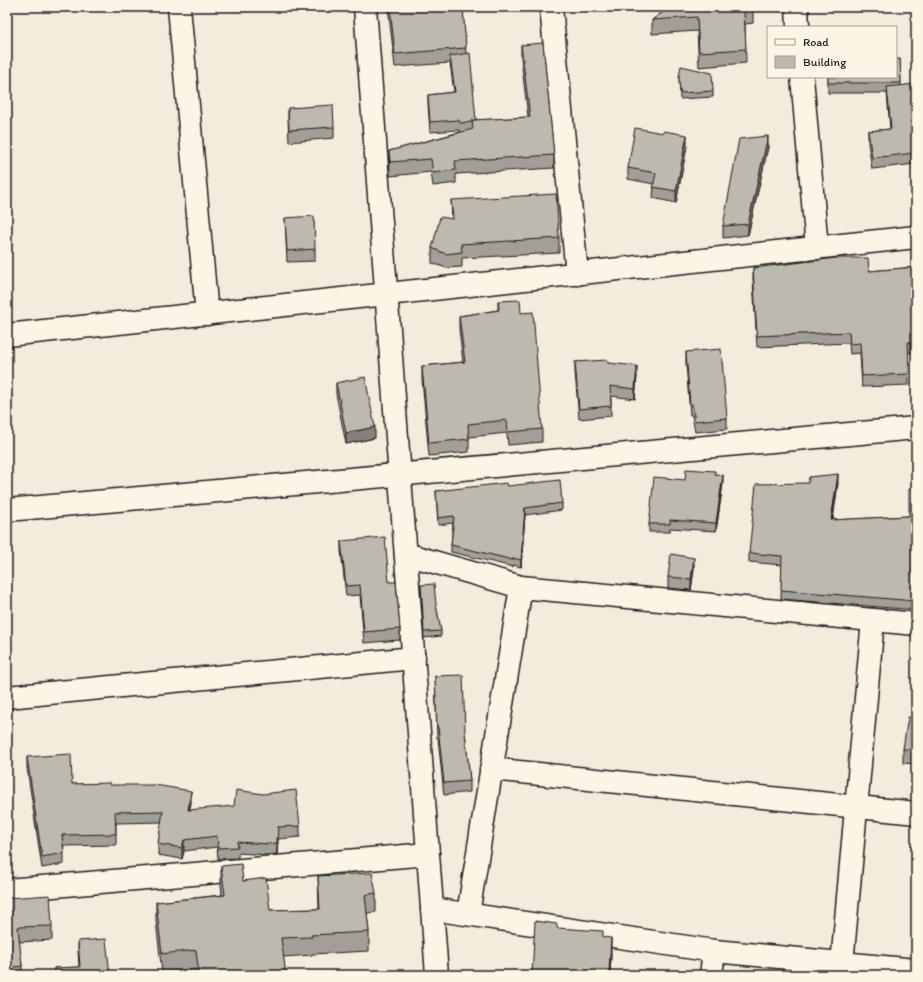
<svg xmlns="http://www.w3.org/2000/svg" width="923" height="982" font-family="Itim,sans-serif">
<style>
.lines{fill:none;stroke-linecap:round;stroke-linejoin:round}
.street-casing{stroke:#1c1c1c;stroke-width:25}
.street{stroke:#fcf5e5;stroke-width:22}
.wall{fill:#a39f96;stroke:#1c1c1c}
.shaded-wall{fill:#85827a;stroke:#1c1c1c}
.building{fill:#beb9ae;stroke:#1c1c1c}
</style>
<rect width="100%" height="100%" fill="#f3ecdd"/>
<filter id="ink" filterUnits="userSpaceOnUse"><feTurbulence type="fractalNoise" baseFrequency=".025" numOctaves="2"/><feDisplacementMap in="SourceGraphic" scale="8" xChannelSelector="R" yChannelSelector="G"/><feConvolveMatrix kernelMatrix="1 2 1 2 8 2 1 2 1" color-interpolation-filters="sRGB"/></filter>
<g filter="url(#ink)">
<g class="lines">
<g class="street-casing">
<g id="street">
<polyline points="179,7 207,314"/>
<polyline points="365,7 437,975"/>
<polyline points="551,7 577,274"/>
<polyline points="797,7 798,27"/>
<polyline points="802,77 817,248"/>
<polyline points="7,335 916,237"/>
<polyline points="7,510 916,428"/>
<polyline points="406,554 521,587 916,624"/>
<polyline points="7,697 414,658"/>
<polyline points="491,769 916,813"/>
<polyline points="7,890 428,854"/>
<polyline points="432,909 714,951 916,970"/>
<polyline points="468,914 521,587"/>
<polyline points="711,975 714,951"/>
<polyline points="841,975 873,620"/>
</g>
</g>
<use href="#street" class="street"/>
</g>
<g class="wall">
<polygon points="388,7 493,7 463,9 466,54 476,120 528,117 521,58 521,45 554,155 554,168 456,174 456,183 433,186 431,172 390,176 389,151 460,132 459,130 430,132 428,104 428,95 454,92 450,63 395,67"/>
<polygon points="670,7 759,7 753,8 753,23 745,24 746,63 699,67 697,31 652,34 652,20"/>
<polygon points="900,59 901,86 916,84 916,166 915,167 915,164 872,169 868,143 868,131 890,129 887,93 828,93 828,77 896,77"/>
<polygon points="679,77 713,91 713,97 680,99"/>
<polygon points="288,108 334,127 334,138 289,142 288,119"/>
<polygon points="687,146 676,203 653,198 654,184 628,179 628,168"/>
<polygon points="768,147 748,235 723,238 723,226"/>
<polygon points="451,200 559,238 559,253 462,258 462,267 446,268 432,263 432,248 452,219"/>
<polygon points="285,218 315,249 315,261 287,262"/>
<polygon points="916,267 916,352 908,353 909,385 862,387 860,353 850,354 849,343 757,347 753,279 753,268 869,271"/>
<polygon points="498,301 521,313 542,429 542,442 508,445 507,433 469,437 469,452 429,456 422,379 422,366 463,362 459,329 459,316 498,310"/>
<polygon points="686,352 727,418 727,429 695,432 692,415 690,415 686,363"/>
<polygon points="575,362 608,363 637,376 635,399 611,396 611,416 579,419 575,372"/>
<polygon points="336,383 375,438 346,444 336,394"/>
<polygon points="715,474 723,483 716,531 670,528 670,532 649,532 649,524 685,480"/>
<polygon points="808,483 838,483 833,520 909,516 916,489 916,610 781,599 782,565 749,562 749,553"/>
<polygon points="508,486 562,503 562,510 525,515 521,567 513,565 513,567 451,552 451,545 453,523 438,525 436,491"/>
<polygon points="341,541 400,629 400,640 364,643 360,595 346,596 341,551"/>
<polygon points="694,569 691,590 668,588 668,577"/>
<polygon points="421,585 436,605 441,631 441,636 424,638"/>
<polygon points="435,676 465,731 470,781 470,792 444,795 438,738 437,738"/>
<polygon points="916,718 916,764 903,763 903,749"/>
<polygon points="27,757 72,784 110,785 191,802 190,810 300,826 300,837 278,839 277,854 268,855 238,853 238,858 218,859 217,847 184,851 182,859 158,855 158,844 162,822 116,823 116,845 63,846 64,853 64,864 42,868 27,768"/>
<polygon points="221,866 243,881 270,910 319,909 318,876 376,893 376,912 367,913 369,932 369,951 312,954 312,955 283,957 286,975 197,975 196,969 162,973 156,921 156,902 222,895 221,884"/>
<polygon points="7,898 52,926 52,940 19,942 22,966 22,975 7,975"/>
<polygon points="603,937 611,954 610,975 532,975"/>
<polygon points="78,941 110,975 54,975 54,968 79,967 78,951"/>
</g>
<g class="shaded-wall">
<polygon points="687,135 687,146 676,203 676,191"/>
<polygon points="768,136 768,147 748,235 748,224"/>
<polygon points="637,366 637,376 635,399 635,389"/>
<polygon points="375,427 375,438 346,444 346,433"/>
<polygon points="838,474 838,483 831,529 831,520"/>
<polygon points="723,475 723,483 716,531 716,523"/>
<polygon points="525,508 525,515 521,567 521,560"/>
<polygon points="694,558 694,569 691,590 691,579"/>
<polygon points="191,791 191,802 188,821 188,810"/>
<polygon points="278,827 278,839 277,854 277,843"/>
<polygon points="184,840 184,851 182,859 182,848"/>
<polygon points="611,938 611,954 610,975 609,975"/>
</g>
<g class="building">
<polygon points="390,7 463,7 466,48 395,54"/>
<polygon points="670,7 753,7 753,9 744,10 746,49 699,52 697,17 652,20"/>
<polygon points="543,43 554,155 455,161 456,170 433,173 431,159 390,162 389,151 473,129 472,120 530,117 521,45"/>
<polygon points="470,53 476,120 472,120 472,122 460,123 459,120 430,122 428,95 455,92 450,56"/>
<polygon points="896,59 900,59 901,83 828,83 828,77 896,77"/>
<polygon points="681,66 712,73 713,91 680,93 679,77"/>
<polygon points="916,84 916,155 915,155 915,153 872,158 868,131 891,129 887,87"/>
<polygon points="333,105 334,127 289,130 288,108"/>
<polygon points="635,128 663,133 664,131 687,135 676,191 653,187 656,173 628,168"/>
<polygon points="768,136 748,224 723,226 739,139"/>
<polygon points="556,194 559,238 461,244 462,252 446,254 432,248 440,217 453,219 451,200"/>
<polygon points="314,216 315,249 287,251 285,218"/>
<polygon points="836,258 868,258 869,271 916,267 916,341 908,342 909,374 862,376 860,343 850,344 849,332 757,336 753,268"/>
<polygon points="520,300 521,313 533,312 542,429 508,432 507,420 468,424 469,439 429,443 422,366 465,362 459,316 499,310 498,301"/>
<polygon points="721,349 727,418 695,421 692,404 690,405 686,352"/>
<polygon points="607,360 608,363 637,366 635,389 610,386 611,406 579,409 575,362"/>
<polygon points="365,377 375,427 346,433 336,383"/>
<polygon points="686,469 715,471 715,474 723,475 716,523 670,520 670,524 649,524 654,477 685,480"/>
<polygon points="838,474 831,520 909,516 909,489 916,489 916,601 781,590 782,556 749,553 756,484 808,483 809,477"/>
<polygon points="560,480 562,503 525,508 521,560 513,558 513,560 451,545 454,516 438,518 436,491 507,483 508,486"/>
<polygon points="385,537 389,582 396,582 400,629 364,632 360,585 346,586 341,541"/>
<polygon points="671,554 694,558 691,579 668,577"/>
<polygon points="434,584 436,605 441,631 424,632 421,585"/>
<polygon points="463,675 465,731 470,781 444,783 438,727 437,727 435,676"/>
<polygon points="908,717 916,718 916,750 903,749"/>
<polygon points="71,754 72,784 110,783 110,785 155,785 191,791 188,810 234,806 236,790 263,794 296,790 300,826 278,827 277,843 268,844 237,842 238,847 218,848 217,836 184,840 182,848 158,844 163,811 115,812 116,834 62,835 64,853 42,857 27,757"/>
<polygon points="241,864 243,881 266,878 270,910 320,909 318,876 372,873 376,893 365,895 369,932 311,935 312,937 281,938 286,975 199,975 196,950 162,954 156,902 225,895 221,866"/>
<polygon points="50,895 52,926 18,927 22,966 7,968 7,898"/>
<polygon points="535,921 557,924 557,928 603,931 603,937 611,938 609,974 579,972 579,975 532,975"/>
<polygon points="106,939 110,975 54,975 54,968 80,967 78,941"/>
</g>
</g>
<rect width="923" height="982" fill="none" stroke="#fcf5e5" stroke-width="24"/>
<rect x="12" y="12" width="899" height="958" fill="none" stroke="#1c1c1c" stroke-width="1.5" filter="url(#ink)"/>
<rect x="767" y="26" width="130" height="52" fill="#fcf5e5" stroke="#a29e95"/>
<rect x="775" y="39" width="20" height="6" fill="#fcf5e5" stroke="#a29e95"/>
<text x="803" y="46" font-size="12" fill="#1c1c1c">Road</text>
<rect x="775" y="56" width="20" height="12" fill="#beb9ae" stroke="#a29e95"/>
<text x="803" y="66" font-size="12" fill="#1c1c1c">Building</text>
</svg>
